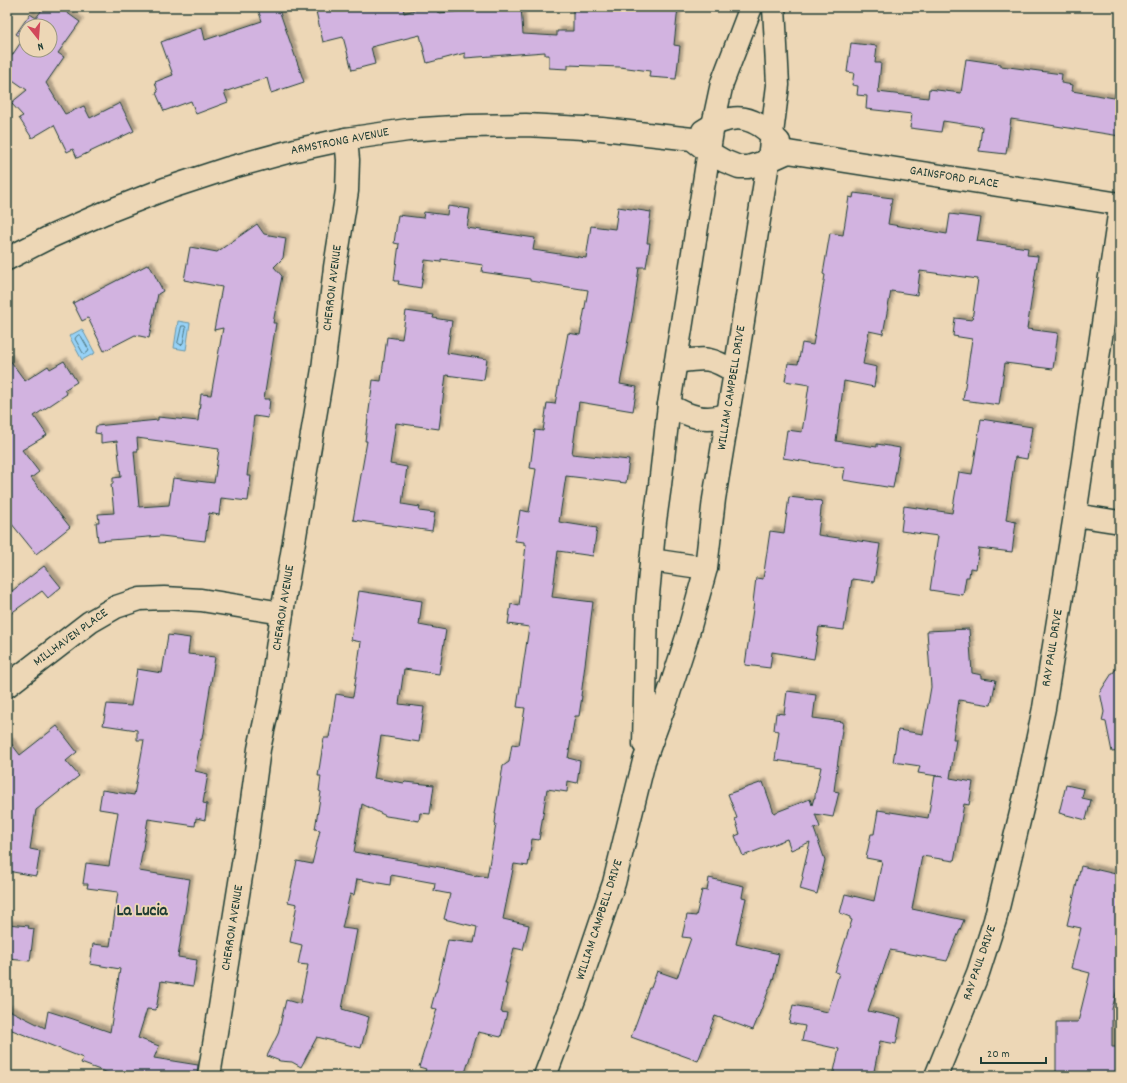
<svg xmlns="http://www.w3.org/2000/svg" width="1127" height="1083" font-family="Dekko,sans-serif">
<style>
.water{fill:#97d2f7;stroke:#6796a9}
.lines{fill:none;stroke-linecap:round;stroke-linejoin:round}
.shore{stroke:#4f7982;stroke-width:1}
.building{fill:#d2b3e0;stroke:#1f3d34;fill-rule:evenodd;filter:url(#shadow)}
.minor-casing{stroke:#1f3d34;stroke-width:25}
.minor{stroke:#edd7b6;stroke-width:22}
.labels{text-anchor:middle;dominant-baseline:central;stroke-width:3.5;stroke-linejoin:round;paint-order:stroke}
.street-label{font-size:13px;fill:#1f3d34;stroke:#edd7b6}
.district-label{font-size:17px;font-weight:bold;fill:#1f3d34;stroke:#edd7b6}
</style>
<defs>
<filter id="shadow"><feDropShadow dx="3.5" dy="-3.5" stdDeviation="1" flood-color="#0004"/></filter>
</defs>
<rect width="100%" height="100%" fill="#edd7b6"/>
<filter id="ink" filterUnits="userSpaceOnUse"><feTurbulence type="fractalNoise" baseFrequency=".025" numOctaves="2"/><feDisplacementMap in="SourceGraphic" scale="8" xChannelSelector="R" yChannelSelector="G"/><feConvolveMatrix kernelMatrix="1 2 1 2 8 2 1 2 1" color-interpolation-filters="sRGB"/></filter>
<g filter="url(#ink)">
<g class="water">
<polygon points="178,321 190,323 186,350 174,348"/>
<polygon points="82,329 95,353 82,360 69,336"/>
</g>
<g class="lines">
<g class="shore">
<polygon points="182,326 185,326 186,328 183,343 181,345 178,343"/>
<polygon points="79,335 81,336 89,350 88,352 85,354 83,353 75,339 76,337"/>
</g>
</g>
<g class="building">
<path d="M44,7H59L80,22L58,53L64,57L46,83L65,114L84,106L90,118L120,103L134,131L77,158L73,149L67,152L54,125L32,138L19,118L23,116L11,103L27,90L7,76V63L23,39L16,34L30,14L36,18ZM26,26H50V50H26Z"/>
<polygon points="257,7 278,7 304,82 271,93 267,78 224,92 228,102 196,114 191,101 164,111 156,93 158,92 155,82 173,75 161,42 202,27 205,40 262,21"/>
<polygon points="315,7 403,7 404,13 425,7 437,7 438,13 521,7 523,34 557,36 557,31 573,31 573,7 611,7 647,10 647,7 678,7 674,45 680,46 676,79 649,77 650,71 620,67 568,65 568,69 549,68 549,55 545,55 545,52 465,58 465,53 427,63 420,35 371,47 375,64 352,70 343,37 323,42"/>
<polygon points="851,43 877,46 875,63 881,63 878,92 928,98 929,89 961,93 966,59 1001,64 1001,66 1062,74 1061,83 1073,85 1072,91 1120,99 1120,136 1011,119 1006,154 979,151 982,127 943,121 941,132 910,128 912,114 866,109 867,96 857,95 858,86 852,85 854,73 847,72"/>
<polygon points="854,193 892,198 888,224 947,234 950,214 981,218 977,241 1028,248 1027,255 1038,256 1027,329 1058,333 1053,369 1005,363 999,405 963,400 972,339 953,336 955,318 972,320 978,279 920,271 917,295 891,291 883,334 869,331 863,364 877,367 874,387 844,381 836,441 877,447 877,444 900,448 893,488 843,480 845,468 783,458 787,430 802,432 809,385 785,381 788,363 798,364 802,343 813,345 825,275 823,274 830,233 843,235 849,197 853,198"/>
<polygon points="448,206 470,209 467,228 535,238 533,250 586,258 591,226 615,229 618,207 651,212 647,243 650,243 646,267 639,267 634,306 620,384 637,387 633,411 579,402 572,454 629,460 626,483 566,476 559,522 597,528 593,556 558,551 552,597 593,602 581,696 582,696 579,716 575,716 568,758 580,761 577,783 568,781 567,792 547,789 539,840 532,839 528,866 514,864 503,919 529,925 523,950 514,948 505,984 507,984 501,1012 507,1013 501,1037 478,1032 464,1076 423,1076 426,1069 419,1067 437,1009 431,1008 435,993 436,993 448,940 474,943 477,927 444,919 450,894 434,891 435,883 391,875 390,885 357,879 354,895 350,894 342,928 357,930 342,1009 369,1017 361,1048 317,1037 301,1067 292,1062 280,1061 267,1056 278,1034 286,1000 300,1004 308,965 298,964 302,945 290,942 297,904 288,902 297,861 312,864 320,830 315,829 321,792 319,791 321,776 318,776 324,738 329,738 336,694 353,697 361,642 351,640 359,591 422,601 419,625 446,630 439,674 404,669 399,704 424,707 419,742 381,736 374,778 404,783 405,782 434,785 430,814 420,813 419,821 386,816 362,804 354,852 413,862 445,868 444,869 476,876 476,875 487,877 496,824 495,823 496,814 495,814 503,766 509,762 512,744 519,745 525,708 517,707 529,627 508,624 511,604 519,606 526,545 524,545 524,542 515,541 520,510 529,512 536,469 530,468 535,430 543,431 547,403 555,404 568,333 580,335 588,290 530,281 530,279 482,272 483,265 441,259 441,262 425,260 421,288 398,284 399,281 394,281 399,244 394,243 398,215 423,218 424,212 447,215"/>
<path d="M257,224L264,234L286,238L283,258L274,267L282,276L273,323H276L264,399H270L268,418L254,416L247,476H251L248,501L221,498L219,515L209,513L205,541L161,536L98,541L96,522H99L98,514L114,513L111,484H113V478L121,477L117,441L101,443V434L95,433L96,426L158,420V417L198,421L201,394L211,395L223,328L214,330L222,287L184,280L190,247L217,252ZM137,438L219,449L214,483L173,478L169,505L139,507L134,451H138Z"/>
<polygon points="149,264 163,291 158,294 149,338 135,335 104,351 88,318 82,321 73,303"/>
<polygon points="406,311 434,315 433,318 452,321 447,353 487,359 484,380 446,375 439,429 396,423 390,464 407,467 402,504 420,507 419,511 435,513 432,531 353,520 367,441 365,441 373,380 381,381 387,337 402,339"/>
<polygon points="7,356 25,381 48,366 50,369 64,361 77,382 64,390 67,394 34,416 47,435 22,450 39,472 31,478 70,527 36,554 7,518"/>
<polygon points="981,419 1032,427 1027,459 1015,457 1006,520 1016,522 1012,552 979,548 976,569 970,568 969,577 966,577 963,595 930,590 938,536 901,531 904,506 952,513 959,472 972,474"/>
<polygon points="789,497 822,501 818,535 880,544 874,582 852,579 844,630 819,627 814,659 772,652 770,668 745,665 754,602 753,602 756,578 763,579 770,531 784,533"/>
<polygon points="44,566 61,587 48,598 42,591 7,616 7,595"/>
<polygon points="969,629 972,673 982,675 982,678 996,680 991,705 959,700 953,739 956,739 950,778 973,782 969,805 964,804 954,861 922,856 912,909 964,920 947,961 890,950 882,974 881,973 868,1011 901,1018 896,1044 880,1041 873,1076 833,1076 839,1049 802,1041 805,1026 789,1023 793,1005 828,1012 839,973 835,972 852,920 850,919 850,917 840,913 845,894 874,901 882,861 866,858 871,834 874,834 878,810 928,818 935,776 944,777 918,773 920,766 893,762 898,730 923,734 931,687 927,631"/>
<polygon points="168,635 190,638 188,654 215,657 202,739 201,739 195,771 208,774 203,803 207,804 205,820 196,818 195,826 148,819 139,871 190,879 178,957 197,960 193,986 161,981 156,1010 147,1009 138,1038 159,1046 154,1058 198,1065 197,1076 116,1076 81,1063 83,1058 7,1028 7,1009 45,1028 48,1011 73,1019 110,1032 120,969 90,964 93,944 110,946 118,892 87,888 88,884 83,884 86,863 109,866 118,812 99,809 102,790 134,795 144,740 137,740 137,730 103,725 107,704 131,706 137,669 162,673"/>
<polygon points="1120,663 1120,751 1112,752 1106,722 1102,721 1104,712 1100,692 1111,675 1112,673 1113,673"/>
<polygon points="787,691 816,695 813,718 843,722 834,791 839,792 833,817 815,814 820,827 814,829 825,860 817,894 800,889 803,877 802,876 810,842 791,850 787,839 743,856 735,836 740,834 735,819 737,818 728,794 763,782 774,813 810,799 812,805 814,798 815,798 815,795 821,767 775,760 779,731 774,730 776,713 784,714"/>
<polygon points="57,726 77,752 66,761 79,776 36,810 30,849 40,851 36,876 7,871 7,738 20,755"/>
<polygon points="1066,785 1084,789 1082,798 1091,800 1086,820 1059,813"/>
<polygon points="1081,866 1120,875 1120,978 1112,1009 1112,1047 1120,1047 1120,1076 1056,1076 1056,1022 1078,1022 1090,973 1071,968 1081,928 1067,925"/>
<polygon points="709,878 744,886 742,897 746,898 736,944 779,954 774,977 753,1030 715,1016 698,1061 631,1037 649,988 651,988 657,971 677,978 691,938 682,937 687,915 696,916 702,890 707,891"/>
<polygon points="7,924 29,926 28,928 34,929 30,961 7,959"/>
</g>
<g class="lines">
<g class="minor-casing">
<g id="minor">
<path d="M703,131C735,110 755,116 779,142"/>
<polyline points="7,259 50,237 104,213 165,189 229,168 295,150 346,139 408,130 469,126 526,125 602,129 692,139 710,153 724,161 739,167 748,167 768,161 788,152 1120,204"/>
<path d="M676,362C705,358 709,356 735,372"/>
<path d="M669,405C688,416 706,423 728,414"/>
<polyline points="1075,515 1120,522"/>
<polyline points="651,560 706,568"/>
<polyline points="7,686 90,622 116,607 140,599 164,598 201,600 282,613"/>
<polyline points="644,744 647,605 655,521 660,485 669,405 713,125 722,83 751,7"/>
<polyline points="209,1076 246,845 259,749 270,698 282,613 323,369 335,267 347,191 348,160 346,139"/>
<polyline points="545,1076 578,989 614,883 644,761 667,699 687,637 706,568 714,499 735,372 770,150 778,85 774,7"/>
<polyline points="936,1076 978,973 995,920 1027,788 1044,708 1075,515 1120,208"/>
</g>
</g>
<use href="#minor" class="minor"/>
</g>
</g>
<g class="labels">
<g class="street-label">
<text transform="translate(340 142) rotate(-11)">ARMSTRONG AVENUE</text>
<text transform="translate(954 178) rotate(9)">GAINSFORD PLACE</text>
<text transform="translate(333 288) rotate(-83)">CHERRON AVENUE</text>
<text transform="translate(732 388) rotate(-81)">WILLIAM CAMPBELL DRIVE</text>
<text transform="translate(284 608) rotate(-81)">CHERRON AVENUE</text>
<text transform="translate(71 638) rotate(-36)">MILLHAVEN PLACE</text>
<text transform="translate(1053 648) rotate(-81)">RAY PAUL DRIVE</text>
<text transform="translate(600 920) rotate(-72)">WILLIAM CAMPBELL DRIVE</text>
<text transform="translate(233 928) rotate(-81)">CHERRON AVENUE</text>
<text transform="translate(980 963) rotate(-71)">RAY PAUL DRIVE</text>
</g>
<g class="district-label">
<text x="142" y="912">La Lucia</text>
</g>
</g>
<rect width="1127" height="1083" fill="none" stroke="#edd7b6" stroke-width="24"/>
<rect x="12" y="12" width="1103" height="1059" fill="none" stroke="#1f3d34" stroke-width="1.5" filter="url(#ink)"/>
<g transform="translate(38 38) rotate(163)"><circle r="19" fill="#edd7b6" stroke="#9b9982"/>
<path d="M0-3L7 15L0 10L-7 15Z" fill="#d1495b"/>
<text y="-6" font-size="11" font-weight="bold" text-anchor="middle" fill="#1f3d34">N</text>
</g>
<path d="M981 1057v6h65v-6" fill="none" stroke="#1f3d34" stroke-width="2"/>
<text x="987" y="1057" font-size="12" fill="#1f3d34" stroke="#edd7b6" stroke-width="3" paint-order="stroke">20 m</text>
</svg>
